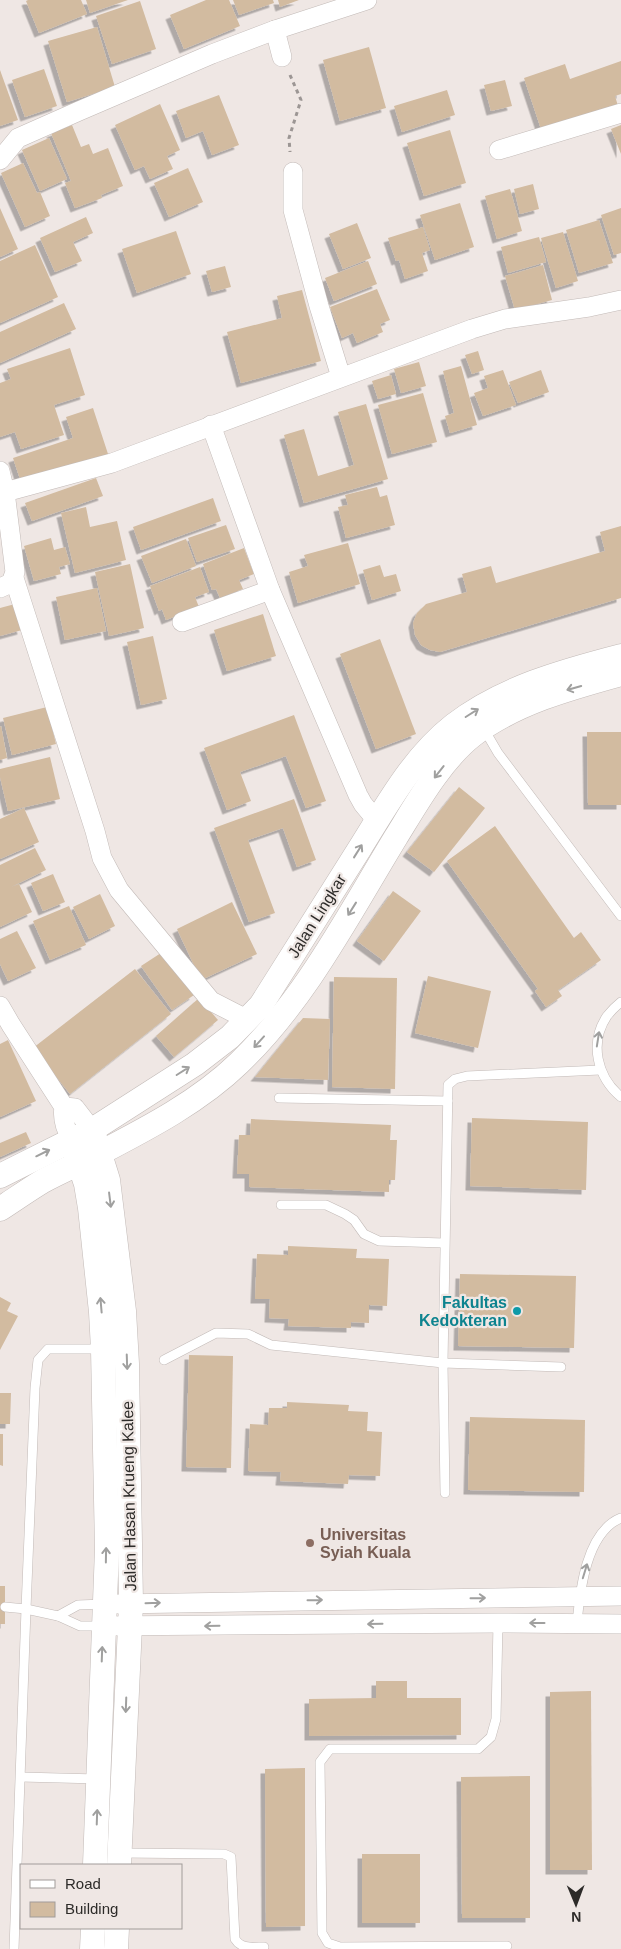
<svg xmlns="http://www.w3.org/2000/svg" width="621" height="1949" font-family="Arial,sans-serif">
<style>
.building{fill:#d2bba0;filter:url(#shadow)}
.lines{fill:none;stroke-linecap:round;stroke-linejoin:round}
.service-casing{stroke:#c2bab7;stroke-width:10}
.minor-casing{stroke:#c2bab7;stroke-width:20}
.tertiary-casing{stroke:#c2bab7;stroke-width:25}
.path{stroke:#9c9694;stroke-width:3;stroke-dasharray:4 4;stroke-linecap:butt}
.service{stroke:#fff;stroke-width:9}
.minor{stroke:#fff;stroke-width:19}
.tertiary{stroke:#fff;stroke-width:24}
.oneway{stroke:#a0a09f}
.culture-dot{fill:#0f9aa8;stroke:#efe7e4;stroke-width:2}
.education-dot{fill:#8d6e63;stroke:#efe7e4;stroke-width:2}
.labels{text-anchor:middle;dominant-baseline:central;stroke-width:4.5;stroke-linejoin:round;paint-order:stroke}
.street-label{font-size:16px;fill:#2d2b29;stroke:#efe7e4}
.culture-label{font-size:16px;font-weight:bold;fill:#0d838f;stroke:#efe7e4;text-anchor:end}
.education-label{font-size:16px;font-weight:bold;fill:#785e54;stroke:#efe7e4;text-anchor:start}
</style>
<defs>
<filter id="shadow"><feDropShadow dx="-4.5" dy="4.5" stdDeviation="0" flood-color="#0004"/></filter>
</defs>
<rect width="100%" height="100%" fill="#efe7e4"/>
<g class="building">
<polygon points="28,0 81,0 87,14 39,33 26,1"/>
<polygon points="86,0 128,0 90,13"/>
<polygon points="206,0 229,0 240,26 184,49 170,15"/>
<polygon points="233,0 273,0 274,3 239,15"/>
<polygon points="278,0 299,0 280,7"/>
<polygon points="140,1 156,49 112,64 96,16"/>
<polygon points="97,27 115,87 67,102 48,41"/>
<polygon points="369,47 386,108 340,121 323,60"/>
<polygon points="621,61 621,94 615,96 618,106 542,132 524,78 565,64 570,79"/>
<polygon points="44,69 57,106 25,117 12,80"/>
<polygon points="0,70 18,120 0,126"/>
<polygon points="505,80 512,106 491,111 484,85"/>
<polygon points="447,90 455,115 402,132 394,106"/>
<polygon points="219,95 239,145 212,155 203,131 186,138 176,111"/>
<polygon points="160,104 180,150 167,156 173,169 150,179 144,166 135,170 115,125"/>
<polygon points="72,125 81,147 89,144 93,154 108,148 123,186 101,195 102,198 75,208 65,183 71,181 51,133"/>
<polygon points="621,125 621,154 611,129"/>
<polygon points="450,130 466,183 424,196 407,143"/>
<polygon points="49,138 67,179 40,191 22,150"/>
<polygon points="23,163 37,193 40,192 50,216 25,227 1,173"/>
<polygon points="188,168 203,202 169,217 154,183"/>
<polygon points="533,184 539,209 520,214 514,189"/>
<polygon points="510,189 522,231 497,239 485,196"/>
<polygon points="460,203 474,247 435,260 420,215"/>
<polygon points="0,208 18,249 0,257"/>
<polygon points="621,208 621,253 614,255 601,215"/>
<polygon points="86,217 93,233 73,242 82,261 55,272 40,238"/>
<polygon points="599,220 613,263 579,273 566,230"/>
<polygon points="357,223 371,258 343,269 329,234"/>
<polygon points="423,227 430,250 422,253 428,271 405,279 399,260 396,261 388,238"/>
<polygon points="176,231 191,274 137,293 122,249"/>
<polygon points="563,232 578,281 556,288 541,238"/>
<polygon points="539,237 546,262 508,273 501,247"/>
<polygon points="35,245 58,297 0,323 0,261"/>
<polygon points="368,261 377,284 334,301 325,278"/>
<polygon points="543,265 552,300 515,310 505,276"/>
<polygon points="225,266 231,287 212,292 206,271"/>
<polygon points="377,289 390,320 380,324 383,332 357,343 353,333 342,338 330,307"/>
<polygon points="302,290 321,361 241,383 227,332 282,318 277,296"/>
<polygon points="64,303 76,329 0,363 0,332"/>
<polygon points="70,348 85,395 54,405 64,435 21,449 15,432 0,437 0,383 11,379 7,369"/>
<polygon points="478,351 484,370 472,374 465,355"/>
<polygon points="419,362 426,386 401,393 394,369"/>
<polygon points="461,366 477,425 450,433 445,416 454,413 443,371"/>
<polygon points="503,370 516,405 483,416 474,393 488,388 484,376"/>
<polygon points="541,370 549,392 518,403 509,382"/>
<polygon points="391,375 396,394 378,399 372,381"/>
<polygon points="423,393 437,442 392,454 378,405"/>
<polygon points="366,404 388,479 304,503 284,435 304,429 318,476 354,465 338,412"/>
<polygon points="93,408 109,457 22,485 13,458 73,438 66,417"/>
<polygon points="96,478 103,496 32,521 25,503"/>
<polygon points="377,487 380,497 387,495 395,525 346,538 338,507 348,505 345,495"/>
<polygon points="213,498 221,521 141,550 133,527"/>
<polygon points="86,507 90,527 117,521 126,560 75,573 61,513"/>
<polygon points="226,525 235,549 197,562 188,538"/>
<polygon points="621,526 621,598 440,652 430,650 421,645 415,635 413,623 417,613 426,604 467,592 462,574 491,566 496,583 605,551 600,532"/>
<polygon points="51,538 54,550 65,547 70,564 59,567 61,574 34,581 24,546"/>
<polygon points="186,539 196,566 152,583 141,556"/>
<polygon points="348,543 360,584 298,603 289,572 308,566 304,555"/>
<polygon points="244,548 254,574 239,580 243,589 220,598 216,589 212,590 203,564"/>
<polygon points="130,564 144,628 109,636 95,572"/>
<polygon points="380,565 384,577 396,574 401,591 372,600 363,570"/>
<polygon points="200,567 209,592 195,597 199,607 166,620 162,609 159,611 150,586"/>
<polygon points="97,588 106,631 65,640 56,597"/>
<polygon points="15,604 22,630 0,636 0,608"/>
<polygon points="263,614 276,656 227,671 214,630"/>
<polygon points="153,636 167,699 141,705 127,642"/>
<polygon points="380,639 416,734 376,749 340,654"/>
<polygon points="47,707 56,744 12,755 3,718"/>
<polygon points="294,715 326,801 306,808 286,756 240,772 251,801 227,810 204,748"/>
<polygon points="1,726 7,758 0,760 0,727"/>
<polygon points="587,732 621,732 621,805 588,805"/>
<polygon points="50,757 60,799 8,811 0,777 0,769"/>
<polygon points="459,787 485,808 434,872 407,852"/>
<polygon points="294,799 316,860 297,867 283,828 248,840 275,913 249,922 214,828"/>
<polygon points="24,808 39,842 0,859 0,819"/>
<polygon points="495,826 574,938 581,932 601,960 558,990 562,996 546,1007 535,991 538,989 447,861"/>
<polygon points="35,848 46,870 11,887 19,884 32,912 0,927 0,865"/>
<polygon points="53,874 65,902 43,911 31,883"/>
<polygon points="393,891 421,911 384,961 357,941"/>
<polygon points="100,894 115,926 89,939 73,907"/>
<polygon points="232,902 257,954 201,980 177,929"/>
<polygon points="69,906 86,945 50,960 33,921"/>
<polygon points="17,931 36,968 8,981 0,964 0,939"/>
<polygon points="164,951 194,995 172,1010 141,966"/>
<polygon points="135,969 171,1014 70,1094 33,1048"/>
<polygon points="428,976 491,991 478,1048 415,1033"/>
<polygon points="334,977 397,978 395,1089 332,1087"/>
<polygon points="199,998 218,1020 174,1057 156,1036"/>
<polygon points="303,1018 330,1019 328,1080 255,1077"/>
<polygon points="8,1040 36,1101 0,1117 0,1044"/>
<polygon points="472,1118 588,1122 586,1190 470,1186"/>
<polygon points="251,1119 391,1125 390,1140 397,1140 395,1180 389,1180 389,1192 249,1187 249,1174 237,1174 239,1135 250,1135"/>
<polygon points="26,1132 31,1143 0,1157 0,1143"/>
<polygon points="288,1246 357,1249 356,1258 389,1259 387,1306 369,1305 369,1323 351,1322 351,1328 288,1326 289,1319 269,1318 270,1299 255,1299 257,1254 288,1255"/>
<polygon points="460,1274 576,1276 574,1348 458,1346"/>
<polygon points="0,1297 11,1303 7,1311 18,1316 0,1350"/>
<polygon points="189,1355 233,1356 231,1468 186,1467"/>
<polygon points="0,1393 11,1393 10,1424 0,1424"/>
<polygon points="287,1402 349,1405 348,1411 368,1412 367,1431 382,1432 380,1476 349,1475 348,1484 280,1481 281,1472 248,1471 250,1424 268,1425 269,1408 287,1408"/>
<polygon points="470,1417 585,1420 584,1492 468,1490"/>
<polygon points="0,1434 3,1434 3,1466 0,1465"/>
<rect x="0" y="1586" width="5" height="38"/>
<polygon points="376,1681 407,1681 407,1698 461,1698 461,1735 309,1736 309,1699 376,1698"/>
<polygon points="591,1691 592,1870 550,1870 550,1692"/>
<polygon points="305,1768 305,1926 266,1927 265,1769"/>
<polygon points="530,1776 530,1918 462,1918 461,1777"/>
<rect x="362" y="1854" width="58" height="69"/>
</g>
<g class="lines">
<g class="service-casing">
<g id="service">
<polyline points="484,729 498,753 621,916"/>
<path d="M621,1002C616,1006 611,1011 607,1016C589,1043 597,1077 621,1097"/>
<polyline points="279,1098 448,1101"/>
<polyline points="281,1205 326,1205 345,1214 354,1220 364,1234 379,1241 444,1243"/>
<polyline points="164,1360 216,1333 248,1334 271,1345 443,1363 561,1367"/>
<polyline points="445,1493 443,1363 448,1085 455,1079 467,1076 600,1070"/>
<polyline points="5,1607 26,1609 35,1388 38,1360 48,1349 103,1349"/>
<polyline points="58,1616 78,1605 104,1604"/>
<polyline points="498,1623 496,1719 491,1737 478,1749 330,1749 320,1762 322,1933 328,1943 340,1947 507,1946"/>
<path d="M577,1623C580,1591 586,1532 621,1518"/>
<polyline points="21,1777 98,1779"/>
<path d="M121,1853L224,1854L231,1857L235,1939C241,1949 252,1947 264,1947"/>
<polyline points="14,1949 26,1609 58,1616 80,1626 103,1626"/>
</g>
</g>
<g class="minor-casing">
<g id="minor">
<polyline points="275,30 282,57"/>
<polyline points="499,150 621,113"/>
<polyline points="0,160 18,138 79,111 212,54 275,30 367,0"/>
<polyline points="293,172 293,210 319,306 341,377"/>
<polyline points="211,425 270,590 358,795 363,804 377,821"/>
<polyline points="0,471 5,492 15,572 11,583 0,588"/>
<polyline points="5,492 112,463 472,329 505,319 589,307 621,300"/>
<polyline points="14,578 95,831 102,858 119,890 211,1001 248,1020"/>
<polyline points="182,622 270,590"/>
<path d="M0,1006L11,1025L64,1107C62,1119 65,1129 72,1140"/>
<polyline points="64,1107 75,1108 92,1130"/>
<polyline points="118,1604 621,1596"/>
<polyline points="103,1626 498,1623 621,1624"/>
</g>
</g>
<g class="tertiary-casing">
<g id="tertiary">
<polyline points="95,1138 108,1180 124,1311 127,1364 131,1604 119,1865"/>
<polyline points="74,1148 86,1184 90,1208 101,1312 103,1349 107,1549 95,1865"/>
<path d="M0,1176L92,1130L195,1064L230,1037L261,1005C294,953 327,900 360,848C387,805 413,757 454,725C502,688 563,671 621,656"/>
<path d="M0,1209C14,1200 28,1190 43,1181C61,1171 81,1163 100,1153C148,1128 200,1101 239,1063C305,1000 349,914 396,837C417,803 441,760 473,735C515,703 570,688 621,674"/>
<polyline points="92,1949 93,1928"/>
<polyline points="116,1949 117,1928"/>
</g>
</g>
<polyline class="path" points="290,75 301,100 289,138 290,152"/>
<use href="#service" class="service"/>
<use href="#minor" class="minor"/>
<use href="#tertiary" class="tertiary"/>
</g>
<defs><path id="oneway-shaft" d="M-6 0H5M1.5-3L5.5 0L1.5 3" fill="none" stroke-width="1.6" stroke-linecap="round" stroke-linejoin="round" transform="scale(1.25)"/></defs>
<g class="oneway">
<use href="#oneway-shaft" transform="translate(574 688) rotate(164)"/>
<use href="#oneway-shaft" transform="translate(472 713) rotate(-32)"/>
<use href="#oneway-shaft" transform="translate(439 772) rotate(128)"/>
<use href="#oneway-shaft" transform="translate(358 851) rotate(-58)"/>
<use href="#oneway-shaft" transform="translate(352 909) rotate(122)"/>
<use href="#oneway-shaft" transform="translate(598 1039) rotate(-81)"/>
<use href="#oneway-shaft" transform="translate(259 1042) rotate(132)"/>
<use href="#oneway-shaft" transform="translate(183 1071) rotate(-32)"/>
<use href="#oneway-shaft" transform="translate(43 1153) rotate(-26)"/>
<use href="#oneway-shaft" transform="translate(110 1200) rotate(83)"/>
<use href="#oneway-shaft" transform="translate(101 1305) rotate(-95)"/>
<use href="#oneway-shaft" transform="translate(127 1362) rotate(88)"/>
<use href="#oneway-shaft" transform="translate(106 1555) rotate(-89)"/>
<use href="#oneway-shaft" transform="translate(585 1571) rotate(-73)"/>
<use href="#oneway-shaft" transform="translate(478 1598) rotate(-1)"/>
<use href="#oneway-shaft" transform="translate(315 1600) rotate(-1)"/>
<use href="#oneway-shaft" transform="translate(153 1603) rotate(-2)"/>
<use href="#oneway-shaft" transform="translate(537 1623) rotate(-180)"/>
<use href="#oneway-shaft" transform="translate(375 1624) rotate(179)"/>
<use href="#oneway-shaft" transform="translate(212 1626) rotate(179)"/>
<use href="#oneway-shaft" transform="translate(102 1654) rotate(-88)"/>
<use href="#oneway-shaft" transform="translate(126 1705) rotate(92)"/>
<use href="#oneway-shaft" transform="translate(97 1817) rotate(-88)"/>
</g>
<circle class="culture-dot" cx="517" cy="1311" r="5"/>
<circle class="education-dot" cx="310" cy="1543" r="5"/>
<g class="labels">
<g class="street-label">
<text transform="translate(317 916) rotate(-58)">Jalan Lingkar</text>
<text transform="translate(129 1496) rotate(-91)">Jalan Hasan Krueng Kalee</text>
</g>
<g class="culture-label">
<text x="507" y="1302">Fakultas<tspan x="507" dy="18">Kedokteran</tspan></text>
</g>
<g class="education-label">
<text x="320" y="1534">Universitas<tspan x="320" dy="18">Syiah Kuala</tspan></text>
</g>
</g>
<rect x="20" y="1864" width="162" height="65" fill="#efe7e4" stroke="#a19c99"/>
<rect x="30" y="1880" width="25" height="8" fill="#ffffff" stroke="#a19c99"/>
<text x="65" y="1889" font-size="15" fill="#2d2b29">Road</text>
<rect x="30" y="1902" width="25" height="15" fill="#d2bba0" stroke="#a19c99"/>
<text x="65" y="1914" font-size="15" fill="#2d2b29">Building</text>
<g transform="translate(576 1904) rotate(179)" stroke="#efe7e4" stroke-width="4" paint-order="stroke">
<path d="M0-4L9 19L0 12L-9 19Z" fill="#2d2b29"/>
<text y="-8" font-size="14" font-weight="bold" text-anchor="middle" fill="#2d2b29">N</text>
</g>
</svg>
